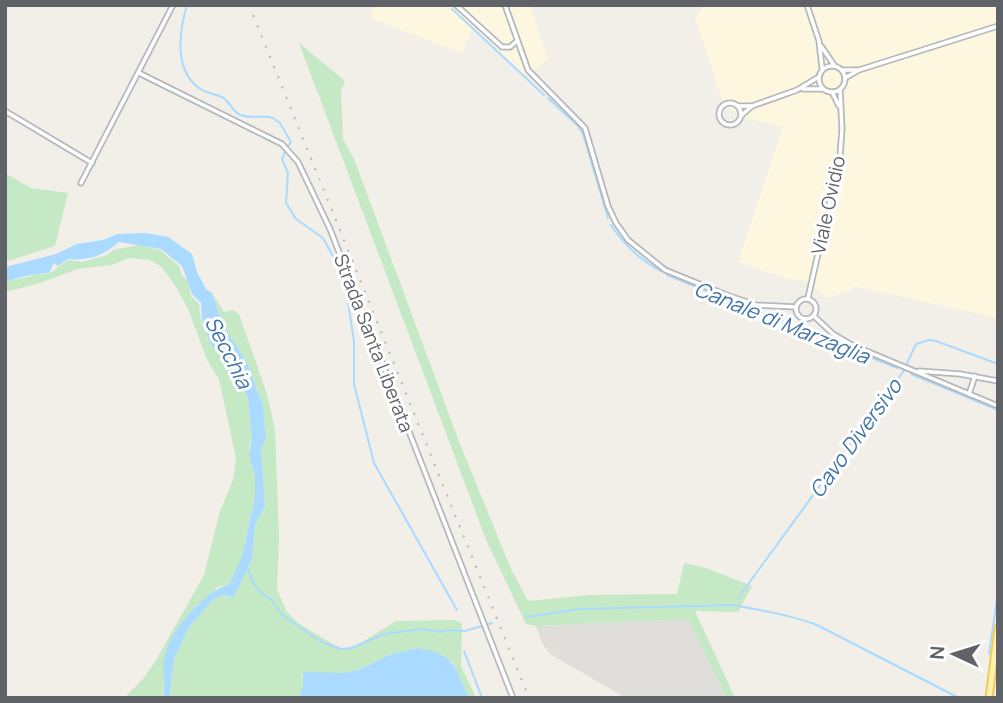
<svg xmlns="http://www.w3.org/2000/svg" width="1003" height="703" font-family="Manrope,sans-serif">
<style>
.commercial{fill:#fef7e0}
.industrial{fill:#e0deda}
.green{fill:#c5e8c5}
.water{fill:#aadaff}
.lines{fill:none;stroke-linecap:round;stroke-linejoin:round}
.stream{stroke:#aadaff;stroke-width:2}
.street-casing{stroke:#b5b8bc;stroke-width:7}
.primary-casing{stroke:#f2c960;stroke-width:9}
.street{stroke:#fff;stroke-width:3.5}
.primary{stroke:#fff2af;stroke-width:5}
.rail{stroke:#b6b7b8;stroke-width:2;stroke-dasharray:2 9;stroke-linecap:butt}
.labels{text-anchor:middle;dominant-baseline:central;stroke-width:6;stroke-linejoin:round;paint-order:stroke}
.street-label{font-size:19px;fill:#5f6368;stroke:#fff}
.water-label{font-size:21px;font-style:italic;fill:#4174aa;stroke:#fff}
</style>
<rect width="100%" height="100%" fill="#f1efe8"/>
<g class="commercial">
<polygon points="376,5 530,5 548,59 526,76 473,26 462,53 370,18"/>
<polygon points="704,5 998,5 998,318 854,286 851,290 826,298 809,281 788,279 738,262 783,127 744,118 723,103 695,18"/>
</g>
<polygon class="industrial" points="688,619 726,698 626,698 550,654 542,643 536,626"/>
<g class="green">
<polygon points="299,43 345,81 341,91 343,139 354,159 460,444 511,569 528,601 589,595 677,594 684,563 706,568 752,586 738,612 695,611 735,698 726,698 688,619 536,626 526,624 487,542"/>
<polygon points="5,173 31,188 68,193 55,246 5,262"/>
<path d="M139,245L160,250L180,267L181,274L188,282L191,296L199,304L201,322L210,343L238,375L248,400L252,437L249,448L255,476V497L242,556L234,580L230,584L217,587L208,598L195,606L164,680L163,698H124L143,679L155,662L204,575L220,511L233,480L236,458L219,379L207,360L189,311L178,290L162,267L150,260L129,258L112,265L77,269L40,283L5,292V282C15,278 28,279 36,273L49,274L68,260L82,262L107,255L113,250Z"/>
<polygon points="212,293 224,312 233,310 239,314 267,394 275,430 279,538 277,590 287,612 298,623 341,649 351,649 396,621 454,620 462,623 461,666 476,698 469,698 453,663 417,648 389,655 358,670 344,673 302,675 303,685 299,698 169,698 174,659 189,627 213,600 222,595 234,597 252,559 255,525 265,506 261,449 266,439 263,406 247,362 223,326"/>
</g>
<g class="water">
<path d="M146,233L168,237L192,254L197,272L206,289L212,293L223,326L247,362L263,406L266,439L261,449L265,506L255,525L252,559L234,597L222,595L213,600L189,627L174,659L169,698H163C166,685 162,672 164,659C169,631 204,591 230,584L242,556L255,497V476L249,455L252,437L248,399L238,375L210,343L202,322L201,303L192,294L182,266L161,249L119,242C103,256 88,261 68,259L58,266L54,263L49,273C35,273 19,277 5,282V267L56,254L77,244L103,240L117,234Z"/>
<path d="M417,648C456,655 453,664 469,698H299L303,685V672L344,673L358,670L389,655Z"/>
</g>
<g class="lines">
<g class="stream">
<path d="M187,5C179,32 173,72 202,90C208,93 215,94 222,97C230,101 232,112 241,115C251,119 263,115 273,118L280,123L291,142L289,145"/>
<polyline points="452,9 544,95"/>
<polyline points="548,98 578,126 583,134 608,218"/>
<polyline points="285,152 282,159 288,173 286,203 296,219 323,238 334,258 347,294 354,342 354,384 374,463 457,610"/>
<path d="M611,225C624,245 640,260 661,271"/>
<polyline points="667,275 897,368"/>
<polyline points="911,374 998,410"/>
<polyline points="247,567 254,584 262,594 271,599 281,614 320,641 341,649 351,648 385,634 421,629 441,632 447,630 465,631 492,623"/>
<polyline points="738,598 903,372 916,344 929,340 936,341 998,364"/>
<path d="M526,617L581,609L732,605C761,610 790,615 817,625L959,698"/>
<polyline points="464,651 482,698"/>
<polyline points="989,654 998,592"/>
</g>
<g class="street-casing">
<g id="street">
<polyline points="456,5 502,47 510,47 517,41"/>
<polyline points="505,5 528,70 585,128 608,206 616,223 628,240 665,270 729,296 756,305 796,307"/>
<polyline points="807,5 819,41 822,68"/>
<polyline points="821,46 834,65"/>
<circle cx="832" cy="79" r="13"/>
<polyline points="842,70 857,70"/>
<polyline points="139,73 282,144 298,162 330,229 513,698"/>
<polyline points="845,78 859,70 998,26"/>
<polyline points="803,89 823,89"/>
<polyline points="832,92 839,106"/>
<circle cx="730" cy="114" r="11"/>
<polyline points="738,106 752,106 742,115"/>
<polyline points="752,106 797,90 817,78"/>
<polyline points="5,111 92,163"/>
<polyline points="81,183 173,5"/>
<polyline points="808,298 840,156 842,129 840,89"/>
<circle cx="806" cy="309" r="10"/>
<polyline points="814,316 833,334 852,345 998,406"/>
<polyline points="919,371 960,374 998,381"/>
<polyline points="969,394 975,376"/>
</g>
</g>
<g class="primary-casing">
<polyline id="primary" points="989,698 998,628"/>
</g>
<use href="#street" class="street"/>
<use href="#primary" class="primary"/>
<polyline class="rail" points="249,5 529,698"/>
</g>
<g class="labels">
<g class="street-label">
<text transform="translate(828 205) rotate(-78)">Viale Ovidio</text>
<text transform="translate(374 343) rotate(69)">Strada Santa Liberata</text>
</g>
<g class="water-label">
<text transform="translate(782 322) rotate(22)">Canale di Marzaglia</text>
<text transform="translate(229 352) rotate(63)">Secchia</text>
<text transform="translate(855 438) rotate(-54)">Cavo Diversivo</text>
</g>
</g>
<rect width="1003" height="703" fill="none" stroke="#5f6368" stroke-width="14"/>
<g transform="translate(954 654) rotate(274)" stroke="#ffffff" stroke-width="5" paint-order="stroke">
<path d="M0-5L12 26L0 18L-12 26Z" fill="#5f6368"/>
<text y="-10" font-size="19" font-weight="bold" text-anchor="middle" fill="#5f6368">N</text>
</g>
</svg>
